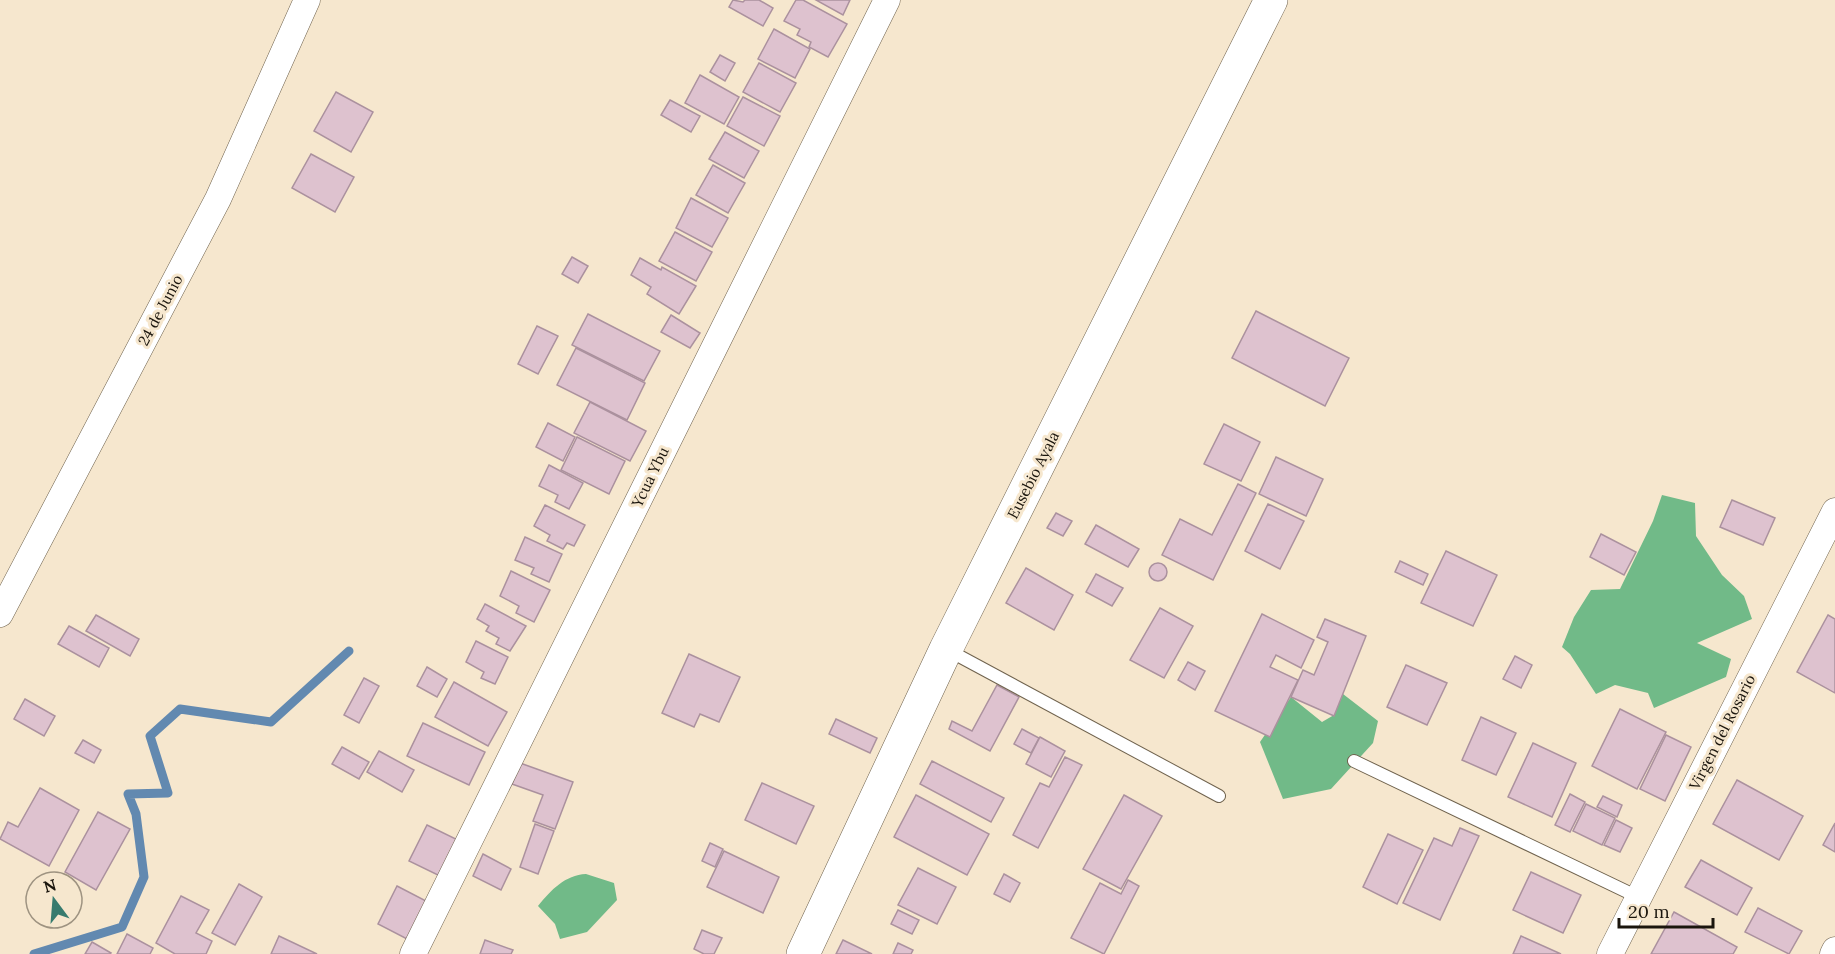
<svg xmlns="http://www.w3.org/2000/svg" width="1835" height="954" font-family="Lora,serif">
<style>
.forest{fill:#71ba88}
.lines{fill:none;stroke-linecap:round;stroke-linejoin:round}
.stream{stroke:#6289b0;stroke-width:9}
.building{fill:#dec2cf;stroke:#ab919e;stroke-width:1.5}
.service-casing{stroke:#6f624d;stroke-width:14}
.minor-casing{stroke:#6f624d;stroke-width:27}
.secondary-casing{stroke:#6f624d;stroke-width:34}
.service{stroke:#fff;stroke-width:12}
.minor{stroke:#fff;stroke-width:26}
.secondary{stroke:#fff;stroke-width:33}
.labels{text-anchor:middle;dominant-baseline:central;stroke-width:6;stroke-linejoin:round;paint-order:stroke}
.street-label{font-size:15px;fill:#1a150d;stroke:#f6e7ce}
</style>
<rect width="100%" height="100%" fill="#f6e7ce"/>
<g class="forest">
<polygon points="1662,495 1695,503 1696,536 1722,575 1744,596 1752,619 1697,643 1731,659 1726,677 1654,708 1648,693 1615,685 1596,694 1570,654 1562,647 1574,617 1591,590 1620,589 1653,521"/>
<polygon points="1343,694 1378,721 1373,743 1331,789 1283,799 1260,742 1291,697 1322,722 1334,715"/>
<path d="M586,874L614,883L617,900L587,932L560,939L555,924L538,906C551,890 565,875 586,874Z"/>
</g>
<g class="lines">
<polyline class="stream" points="34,954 122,927 144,877 136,814 128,794 168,793 150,736 180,709 271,722 349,651"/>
</g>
<g class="building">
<polygon points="733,0 743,2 745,0 759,0 773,8 763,26 729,7"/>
<polygon points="796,0 803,0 847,24 828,57 809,47 811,42 797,35 800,29 784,21"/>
<polygon points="816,0 850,0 843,15"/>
<polygon points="774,29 810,49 795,78 758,59"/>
<polygon points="720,55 735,63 725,81 710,72"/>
<polygon points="759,63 796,83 780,112 743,92"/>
<polygon points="700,75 739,97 724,124 685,103"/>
<polygon points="336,92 373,112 351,152 314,131"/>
<polygon points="743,97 780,116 764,146 727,126"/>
<polygon points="670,100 700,116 691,132 661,115"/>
<polygon points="725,132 759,151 744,178 709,159"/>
<polygon points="311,154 354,177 335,212 292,188"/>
<polygon points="713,165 745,183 728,213 696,195"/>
<polygon points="691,198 728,218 712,247 676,228"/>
<polygon points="675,232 712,252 696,281 659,261"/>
<polygon points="572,257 588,266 578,283 562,274"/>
<polygon points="640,258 661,270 662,267 696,286 679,314 647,294 651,287 631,275"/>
<polygon points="1256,311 1349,358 1325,406 1232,358"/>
<polygon points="588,314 660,351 644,381 572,345"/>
<polygon points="671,315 700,333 690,348 661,332"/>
<polygon points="537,326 558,336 538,374 518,364"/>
<polygon points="576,348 645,383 627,420 557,385"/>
<polygon points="590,402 646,431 630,461 574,433"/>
<polygon points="548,423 575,437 563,461 536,447"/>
<polygon points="1224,424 1260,442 1241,481 1204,464"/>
<polygon points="577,437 625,461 609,494 561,470"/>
<polygon points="1276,457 1323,479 1306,516 1259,494"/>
<polygon points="549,465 583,483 569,509 555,502 558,495 539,486"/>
<polygon points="1238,484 1256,493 1213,580 1162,555 1180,519 1212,535"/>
<polygon points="1732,500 1775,518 1763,545 1720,527"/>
<polygon points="1268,504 1304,521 1280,569 1245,551"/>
<polygon points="545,505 585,525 574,546 567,543 563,549 547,541 550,535 534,526"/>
<polygon points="1056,513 1072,521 1063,536 1047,528"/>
<polygon points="1096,525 1139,549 1128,567 1085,544"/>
<polygon points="1601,534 1636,552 1624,575 1590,557"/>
<polygon points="525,537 562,554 549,582 531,574 534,568 515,560"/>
<polygon points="1446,551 1497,575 1473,626 1421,603"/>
<polygon points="1400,561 1428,574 1423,585 1395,572"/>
<circle cx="1158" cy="572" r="9"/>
<polygon points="1026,568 1073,595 1054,630 1006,603"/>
<polygon points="511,571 550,590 534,622 516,613 519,606 500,596"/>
<polygon points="1096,574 1123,588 1112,606 1086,592"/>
<polygon points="485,604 526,626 510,651 496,644 499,638 486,631 489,626 477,619"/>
<polygon points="1160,608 1193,626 1164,678 1130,660"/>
<polygon points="1262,614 1314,640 1301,668 1276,655 1270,667 1298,680 1270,737 1215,711"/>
<polygon points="96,615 139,639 130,656 86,631"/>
<polygon points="1828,615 1835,619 1835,693 1797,672"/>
<polygon points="1325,619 1366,636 1334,716 1291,697 1303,670 1314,675 1328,642 1317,637"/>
<polygon points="69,626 109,648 99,667 58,644"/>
<polygon points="476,641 508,657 495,684 481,678 484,672 466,662"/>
<polygon points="689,654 740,677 719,722 700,714 694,727 662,713"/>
<polygon points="1515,656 1532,665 1521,688 1503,679"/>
<polygon points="1188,662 1205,671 1195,690 1178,680"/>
<polygon points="1406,665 1447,683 1427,725 1387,707"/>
<polygon points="427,667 447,679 437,697 417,686"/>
<polygon points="364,678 379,686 359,723 344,715"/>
<polygon points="454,682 507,712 488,746 435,717"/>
<polygon points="997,685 1019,697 990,751 949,729 952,721 972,731"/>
<polygon points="25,699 55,716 44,736 14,719"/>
<polygon points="1620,709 1666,732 1637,789 1592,766"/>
<polygon points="1481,717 1516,733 1496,775 1462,760"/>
<polygon points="836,719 877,738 870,753 829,734"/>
<polygon points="423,723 485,752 469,785 407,756"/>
<polygon points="1022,729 1039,738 1031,753 1014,744"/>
<polygon points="1666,735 1691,747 1665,801 1640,789"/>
<polygon points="1040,737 1065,751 1051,777 1026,764"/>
<polygon points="83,740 101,750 94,763 75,753"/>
<polygon points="1533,743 1576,763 1552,817 1508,797"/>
<polygon points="342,747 369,762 359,779 332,764"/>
<polygon points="379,751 414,770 402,792 367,772"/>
<polygon points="1065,757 1082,765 1038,848 1013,835 1040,783 1049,787"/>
<polygon points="932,761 1004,798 991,822 920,784"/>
<polygon points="520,763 573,782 555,829 533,821 543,795 512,784"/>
<polygon points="1737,780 1803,816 1779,860 1713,824"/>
<polygon points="762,783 814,806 796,844 745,820"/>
<polygon points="40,788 79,810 49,866 0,839 8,822 18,827"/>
<polygon points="1570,794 1585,802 1570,832 1555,825"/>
<polygon points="916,795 989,834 967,875 894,837"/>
<polygon points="1124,795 1162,816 1121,889 1083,869"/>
<polygon points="1603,796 1622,805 1617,817 1597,807"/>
<polygon points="1586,804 1615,818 1602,845 1573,831"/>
<polygon points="98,812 130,829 96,890 65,872"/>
<polygon points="1616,820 1632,828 1620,852 1604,845"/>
<polygon points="1835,823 1835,852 1823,845"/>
<polygon points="535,824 554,831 538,874 520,867"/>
<polygon points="427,825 460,841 442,877 409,861"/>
<polygon points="1460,828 1479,836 1440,920 1403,903 1434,838 1452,846"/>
<polygon points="1388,834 1423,850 1397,904 1363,887"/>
<polygon points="710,843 723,849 715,867 702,861"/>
<polygon points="724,851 779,877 763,913 707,887"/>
<polygon points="483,854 511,869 501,890 473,876"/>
<polygon points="1701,860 1752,888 1737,915 1685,887"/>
<polygon points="918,868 956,887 937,924 898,905"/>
<polygon points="1531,872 1581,895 1563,933 1513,910"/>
<polygon points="1004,874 1020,883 1010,902 994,894"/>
<polygon points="1128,880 1139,886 1104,954 1071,938 1100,883 1121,894"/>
<polygon points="239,884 262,897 235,945 212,933"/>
<polygon points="397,886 428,902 409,940 378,924"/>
<polygon points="181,896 209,910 196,933 212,941 206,954 175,954 156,943"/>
<polygon points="1758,908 1802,931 1789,954 1745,932"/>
<polygon points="898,910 919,920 912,934 891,924"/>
<polygon points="1674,912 1737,947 1733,954 1651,954"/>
<polygon points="702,930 722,938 714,954 704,954 694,949"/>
<polygon points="127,934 153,948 150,954 117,954"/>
<polygon points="279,936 317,954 271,954"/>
<polygon points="1521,936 1561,954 1513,954"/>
<polygon points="485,940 513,950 511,954 480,954"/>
<polygon points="843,940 872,954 836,954"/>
<polygon points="92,942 111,953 110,954 85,954"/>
<polygon points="898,943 913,950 911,954 893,954"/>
</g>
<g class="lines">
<g class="service-casing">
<g id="service">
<polyline points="946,649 1219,796"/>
<polyline points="1354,761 1638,897"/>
</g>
</g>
<g class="minor-casing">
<g id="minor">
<polyline points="0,614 218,199 307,0"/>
<polyline points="413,954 887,0"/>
<polyline points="1610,954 1835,511"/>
<polyline points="1833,954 1835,950"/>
</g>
</g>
<g class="secondary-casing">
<polyline id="secondary" points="803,954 946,649 1271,0"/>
</g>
<use href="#service" class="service"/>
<use href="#minor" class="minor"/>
<use href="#secondary" class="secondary"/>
</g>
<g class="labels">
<g class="street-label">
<text transform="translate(160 310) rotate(-62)">24 de Junio</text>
<text transform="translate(1033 475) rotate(-63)">Eusebio Ayala</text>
<text transform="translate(650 477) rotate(-64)">Ycua Ybu</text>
<text transform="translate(1722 732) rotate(-63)">Virgen del Rosario</text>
</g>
</g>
<g transform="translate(54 900) rotate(344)"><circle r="28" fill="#f6e7ce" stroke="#9e9381" stroke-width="1.5"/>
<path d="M0-4.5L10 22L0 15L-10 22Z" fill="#377b6e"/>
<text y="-9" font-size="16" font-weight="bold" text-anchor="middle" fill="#1a150d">N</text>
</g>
<path d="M1619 918v9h94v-9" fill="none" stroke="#1a150d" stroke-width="3"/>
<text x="1628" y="918" font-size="18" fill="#1a150d" stroke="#f6e7ce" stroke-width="4.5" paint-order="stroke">20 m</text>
</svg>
